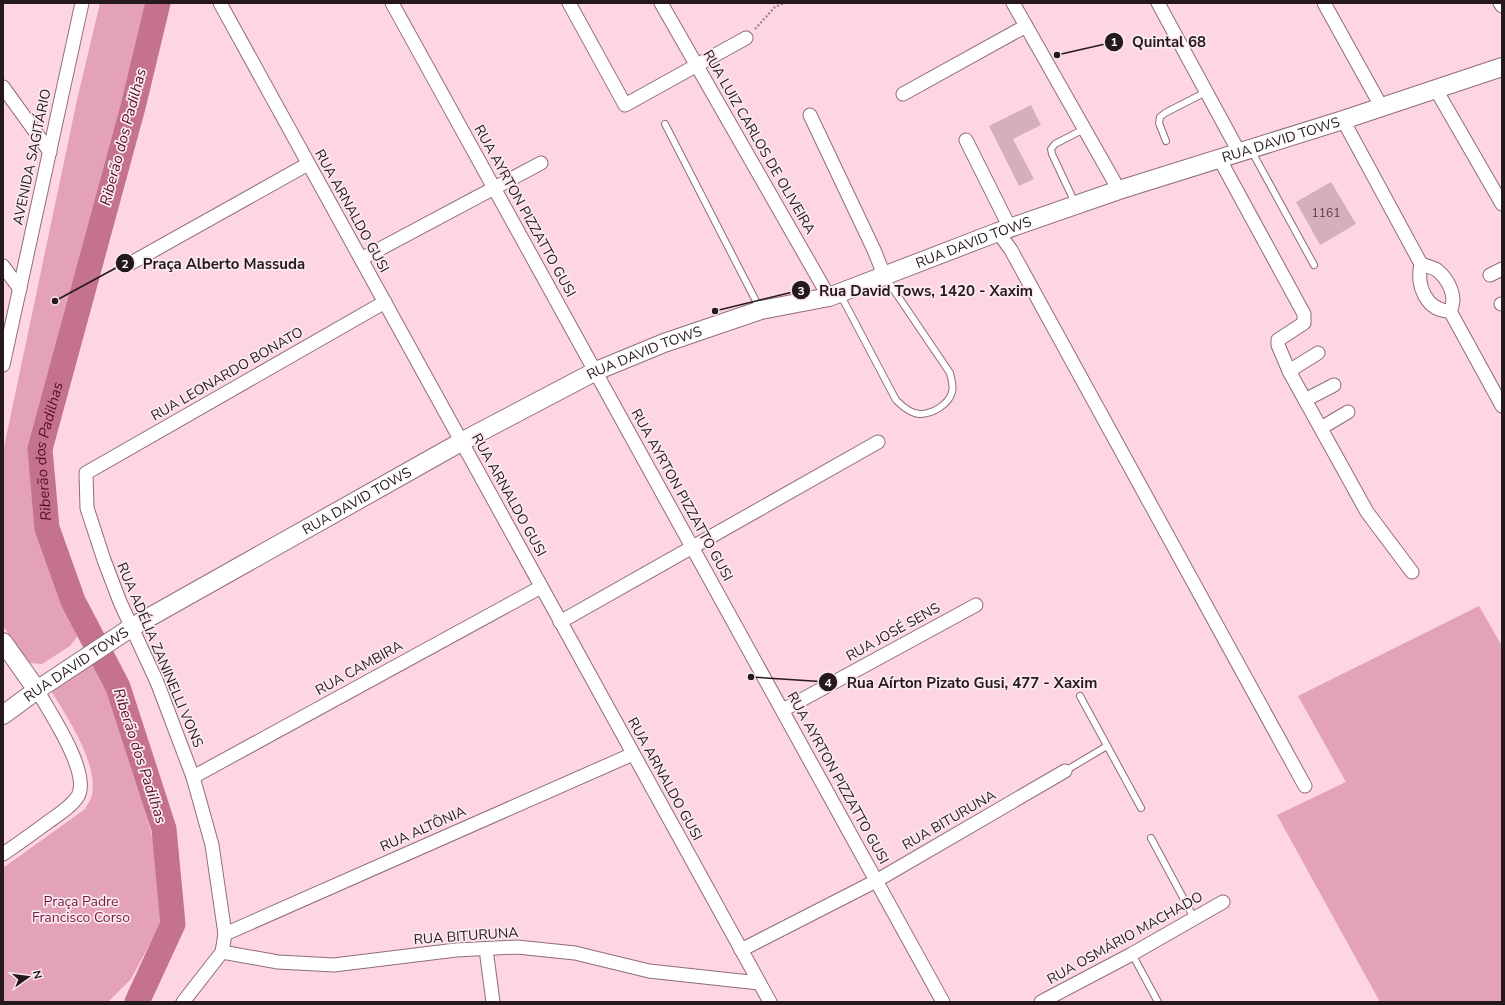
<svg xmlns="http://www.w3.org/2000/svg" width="1505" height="1005" font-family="'Nunito Sans',sans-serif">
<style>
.green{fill:#e3a2b6}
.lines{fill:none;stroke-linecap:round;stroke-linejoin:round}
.river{stroke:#c5728e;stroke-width:25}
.building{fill:#d5b0bb}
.lane-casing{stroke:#906d78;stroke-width:8}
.street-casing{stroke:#906d78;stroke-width:15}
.secondary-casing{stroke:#906d78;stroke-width:20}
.path{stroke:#a68992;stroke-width:2.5;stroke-dasharray:2 2;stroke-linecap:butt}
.lane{stroke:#fff;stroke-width:6}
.street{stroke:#fff;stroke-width:13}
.secondary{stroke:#fff;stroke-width:18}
.labels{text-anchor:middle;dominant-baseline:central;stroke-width:3.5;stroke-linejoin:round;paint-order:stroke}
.number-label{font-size:12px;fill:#523f44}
.street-label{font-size:14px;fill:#26191d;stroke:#faeaef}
.park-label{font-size:14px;fill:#7c1845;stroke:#faeaef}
.water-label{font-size:15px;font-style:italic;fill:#580b2e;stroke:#faeaef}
.leader{fill:none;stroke:#26191d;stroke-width:1.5}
.callout-dot{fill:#26191d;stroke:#faeaef;stroke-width:1.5}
.mark-label{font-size:12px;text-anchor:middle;font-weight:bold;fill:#fff}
.callout-label{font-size:15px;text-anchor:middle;font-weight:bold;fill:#26191d;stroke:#faeaef;stroke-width:3.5;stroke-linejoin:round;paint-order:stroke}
</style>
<rect width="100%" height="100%" fill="#fdd6e1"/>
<g class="green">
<polygon points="100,3 150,3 94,234 36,438 34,475 38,523 44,543 61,583 77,637 70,646 42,664 29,663 3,626 3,452 77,100"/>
<polygon points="1479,606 1502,646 1502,1002 1380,1002 1277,815 1346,782 1298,696"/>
<path d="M92,664L110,694L139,788L160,866V925L131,979L108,1002H3V868L85,809C87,805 91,800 92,795C98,762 68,719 52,692Z"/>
</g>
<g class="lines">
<path class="river" id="s1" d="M137,1002L173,924L164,829L118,687L73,601L47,528L40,449L133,107L158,3"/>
</g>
<g class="building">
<polygon points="1031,105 1041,125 1013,139 1034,179 1019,186 989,126"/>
<polygon points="1331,182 1356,224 1320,245 1296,202"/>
</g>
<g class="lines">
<g class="lane-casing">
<g id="lane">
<polyline points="665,124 760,309"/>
<polyline points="1166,141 1159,123 1160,117 1165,113 1206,92"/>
<polyline points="1251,150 1314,265"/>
<polyline points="1075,203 1052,154 1051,149 1055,144 1084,129"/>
<path d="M840,294L896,400C902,406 911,414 920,414C933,414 949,404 952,392C954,385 951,379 950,373L885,277"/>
<polyline points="1080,696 1141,808"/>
<polyline points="1065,771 1107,746"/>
<polyline points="1151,838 1194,918"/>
<polyline points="1132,954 1158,1002"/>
</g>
</g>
<g class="street-casing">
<g id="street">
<polyline points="220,3 770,1002"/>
<polyline points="392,3 943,1002"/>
<polyline points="569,3 625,105 746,38"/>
<polyline points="661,3 829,297"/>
<polyline points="1013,3 1119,190"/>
<polyline points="1158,3 1239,152"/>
<polyline points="1324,3 1381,106"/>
<polyline points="1500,3 1502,6"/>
<polyline points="3,87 50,152"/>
<polyline points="1435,88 1502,204"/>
<polyline points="903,94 1026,26"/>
<polyline points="810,115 874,250 884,275"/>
<polyline points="1343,120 1421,264"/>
<polyline points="966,140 1010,228"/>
<polyline points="1219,158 1304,314 1304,323 1278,340 1278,345 1289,371 1367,512 1412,572"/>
<polyline points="998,232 1011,250 1305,786"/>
<polyline points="361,259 541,163"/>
<polyline points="131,263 308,164"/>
<path d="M1421,264C1426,266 1432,267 1437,270C1448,279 1458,297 1450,311C1426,311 1416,285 1421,264Z"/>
<polyline points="3,266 20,289"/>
<polyline points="1490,275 1502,269"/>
<polyline points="1501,304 1502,304"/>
<polyline points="1450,311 1502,406"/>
<polyline points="3,365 82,3"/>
<polyline points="1289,371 1318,353"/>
<polyline points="1305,400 1334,385"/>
<polyline points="1321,428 1348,412"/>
<polyline points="560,622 878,442"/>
<polyline points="783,710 976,605"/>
<polyline points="193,777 541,587"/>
<path d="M3,854C18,844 33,833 48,822C58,815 71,807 78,796C91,773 49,711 37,690"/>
<polyline points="225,934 633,754"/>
<polyline points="486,949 493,1002"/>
<polyline points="741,950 876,881 1065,771"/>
<polyline points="222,952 278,962 334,965 456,950 517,947 575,953 649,971 759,983"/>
<polyline points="183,1002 222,952 225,934 212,845 193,777 157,682 120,602 104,560 87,508 86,473 385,302"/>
<polyline points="1041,1002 1132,954 1223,902"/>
</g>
</g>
<g class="secondary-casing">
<g id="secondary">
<polyline points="3,642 37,690"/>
<path id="s2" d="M3,715L37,690L132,627L461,442L596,371L664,343L761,310L829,297L998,232L1119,190L1343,120L1502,67"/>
</g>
</g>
<polyline class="path" points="755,29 775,7 784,3"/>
<use href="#lane" class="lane"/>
<use href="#street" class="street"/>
<use href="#secondary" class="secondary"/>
</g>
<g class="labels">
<g class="number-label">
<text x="1326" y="213">1161</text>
</g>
<g class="street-label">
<text stroke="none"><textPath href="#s2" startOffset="1410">RUA DAVID TOWS</textPath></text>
<text transform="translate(759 142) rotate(60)">RUA LUIZ CARLOS DE OLIVEIRA</text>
<text transform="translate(32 157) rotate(-78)">AVENIDA SAGITÁRIO</text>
<text transform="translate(352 211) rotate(61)">RUA ARNALDO GUSI</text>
<text transform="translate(525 211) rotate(61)">RUA AYRTON PIZZATTO GUSI</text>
<text stroke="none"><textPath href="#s2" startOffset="1086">RUA DAVID TOWS</textPath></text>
<text stroke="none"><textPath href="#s2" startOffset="738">RUA DAVID TOWS</textPath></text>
<text transform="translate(227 374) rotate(-30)">RUA LEONARDO BONATO</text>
<text transform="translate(509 495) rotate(61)">RUA ARNALDO GUSI</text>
<text transform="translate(682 495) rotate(61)">RUA AYRTON PIZZATTO GUSI</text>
<text stroke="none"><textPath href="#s2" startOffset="414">RUA DAVID TOWS</textPath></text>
<text transform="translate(893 632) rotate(-29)">RUA JOSÉ SENS</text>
<text transform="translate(160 655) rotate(67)">RUA ADÉLIA ZANINELLI VONS</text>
<text stroke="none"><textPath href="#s2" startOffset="89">RUA DAVID TOWS</textPath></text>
<text transform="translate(359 668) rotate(-29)">RUA CAMBIRA</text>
<text transform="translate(838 778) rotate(61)">RUA AYRTON PIZZATTO GUSI</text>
<text transform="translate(665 779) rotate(61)">RUA ARNALDO GUSI</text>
<text transform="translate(949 820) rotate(-30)">RUA BITURUNA</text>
<text transform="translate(423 829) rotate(-24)">RUA ALTÔNIA</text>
<text transform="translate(466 936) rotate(-4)">RUA BITURUNA</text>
<text transform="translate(1125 938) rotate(-29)">RUA OSMÁRIO MACHADO</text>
</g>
<g class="park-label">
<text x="81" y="901">Praça Padre<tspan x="81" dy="16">Francisco Corso</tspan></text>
</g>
<g class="water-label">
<text transform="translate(123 137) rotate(-75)">Riberão dos Padilhas</text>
<text stroke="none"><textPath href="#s1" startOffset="583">Riberão dos Padilhas</textPath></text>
<text transform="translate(140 756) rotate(72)">Riberão dos Padilhas</text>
</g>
</g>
<path class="leader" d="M1057 55L1114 42M55 301L125 263M715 311L801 290M751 677L828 682"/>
<g class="callout-dot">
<circle cx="1057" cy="55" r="4"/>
<circle cx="55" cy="301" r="4"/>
<circle cx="715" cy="311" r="4"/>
<circle cx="751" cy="677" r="4"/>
<circle cx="1114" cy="42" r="10"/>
<circle cx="125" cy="263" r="10"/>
<circle cx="801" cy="290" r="10"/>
<circle cx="828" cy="682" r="10"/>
</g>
<g class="mark-label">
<text x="1114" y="46">1</text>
<text x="125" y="268">2</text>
<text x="801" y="295">3</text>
<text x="828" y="687">4</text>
</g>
<g class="callout-label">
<text x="1169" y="47">Quintal 68</text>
<text x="224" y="269">Praça Alberto Massuda</text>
<text x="926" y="296">Rua David Tows, 1420 - Xaxim</text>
<text x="972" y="688">Rua Aírton Pizato Gusi, 477 - Xaxim</text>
</g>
<rect width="1505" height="1005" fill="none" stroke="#26191d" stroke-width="8"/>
<g transform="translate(28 977) rotate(76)" stroke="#faeaef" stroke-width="3" paint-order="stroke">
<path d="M0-3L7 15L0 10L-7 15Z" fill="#26191d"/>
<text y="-6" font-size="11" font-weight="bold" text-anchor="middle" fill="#26191d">N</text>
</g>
</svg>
